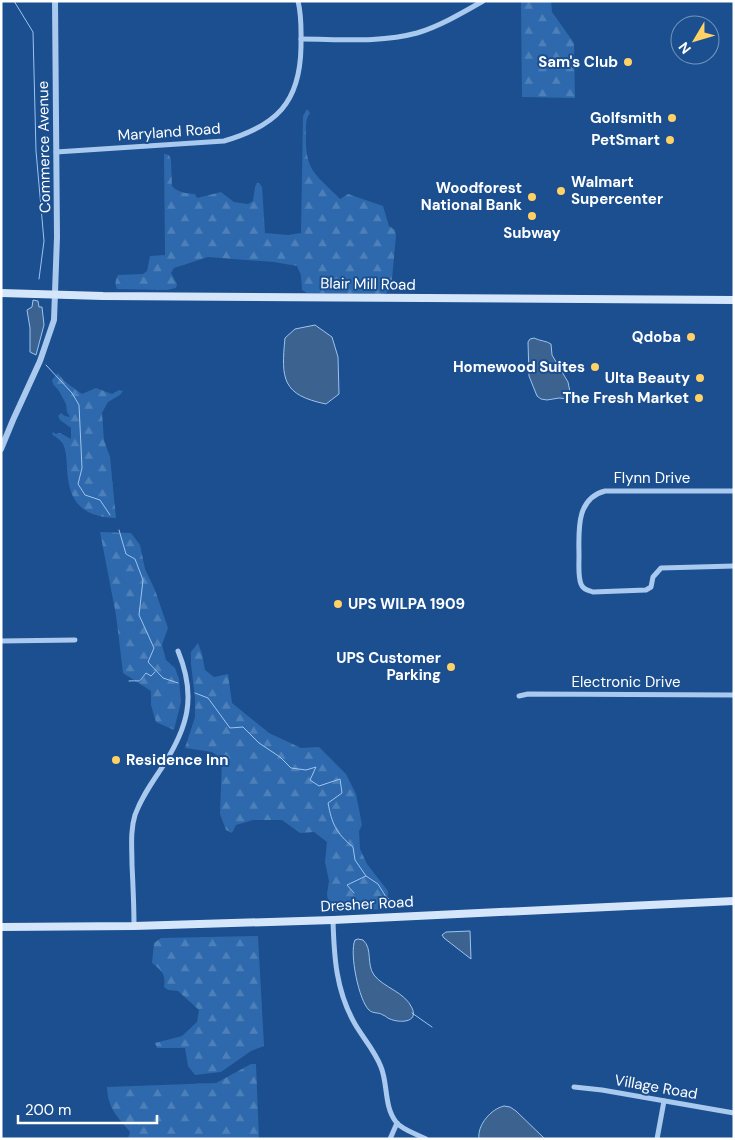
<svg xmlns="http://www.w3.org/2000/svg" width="735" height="1140" font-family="'DM Sans',sans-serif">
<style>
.forest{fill:url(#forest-firs)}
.water{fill:#3c6290;stroke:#9cc4f0}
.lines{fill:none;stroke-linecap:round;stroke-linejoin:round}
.stream{stroke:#9cc4f0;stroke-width:1}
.minor{stroke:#a9c9ee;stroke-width:5}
.tertiary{stroke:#a9c9ee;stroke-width:6}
.secondary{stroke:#d6e6fa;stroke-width:8}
.poi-dot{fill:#ffd166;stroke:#1b4f8f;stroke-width:2}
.labels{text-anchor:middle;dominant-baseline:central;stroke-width:4;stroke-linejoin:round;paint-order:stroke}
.poi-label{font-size:15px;font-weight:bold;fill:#fff;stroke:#1b4f8f;text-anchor:end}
.street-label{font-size:15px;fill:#fff;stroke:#1b4f8f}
</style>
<defs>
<pattern id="forest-firs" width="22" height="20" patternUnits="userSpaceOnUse" patternTransform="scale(1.25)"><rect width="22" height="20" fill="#2e69ad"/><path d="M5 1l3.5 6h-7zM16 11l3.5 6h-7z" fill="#4d80b9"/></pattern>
</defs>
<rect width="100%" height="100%" fill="#1b4f8f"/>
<g class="forest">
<polygon points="521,1 551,1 552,12 574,43 575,98 522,97"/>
<path d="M307,109L310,113C305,120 306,127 306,136C305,172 317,175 340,199L348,194L383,206L389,226L395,230L396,236L391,290L384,294L307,293L302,290L301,275L297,266L274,262L208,257L174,268L171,273L177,284L176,288L167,290L117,289C114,283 116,280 118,275L143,274L147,271L150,256L165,255L164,154L169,155L171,160L172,186C178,193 186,193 195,194L197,198L221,192L234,202L248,204L253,201L255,187L257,183H259L262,187L265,233L288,235L301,233L303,116Z"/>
<path d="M58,373L64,381L82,394L96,388L112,394L119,390L123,391L120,395L108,402L102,413L104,440L110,457L116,518C89,517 72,508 68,479C66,467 68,455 63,444C61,440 55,437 52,434L53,432L56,434L60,433L71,439V428L60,420L58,416L61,413L65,416L70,417L67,412L66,404L59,391L53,384L52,380Z"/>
<polygon points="100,532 131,533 140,545 145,569 155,590 168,628 162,645 166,660 175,668 179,679 181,702 174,730 156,722 151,705 151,691 123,673 116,615"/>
<polygon points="198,643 202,654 205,670 214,677 228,674 232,703 269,733 301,748 319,747 346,774 356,794 362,825 359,831 360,849 367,864 388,891 387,909 330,912 327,894 329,881 325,862 327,842 314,832 300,833 282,820 253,820 236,825 232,833 226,830 220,814 222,759 212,752 185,748 195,717 195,698 191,664 191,652"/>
<path d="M258,936L264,1046L251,1051L221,1072L195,1075L188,1066L185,1048H157L155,1043L182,1036L197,1022L199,1010L178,991L168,990L164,987C166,974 162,971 152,963L154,943L161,938Z"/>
<path d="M251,1064H256L259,1139H128L130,1132C117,1116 108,1109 107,1087L216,1083Z"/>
</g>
<g class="water">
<polygon points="33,300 38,301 39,307 42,307 44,325 36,355 30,352 30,328 27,310 32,307"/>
<path d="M315,325L332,337L338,357L339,394L326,404C282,395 281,379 285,338L295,329Z"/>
<path d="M534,338C540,341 547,341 551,344L552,355L568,382L571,397L568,399L559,398L547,400L541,399L537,396L529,376L528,342L530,339Z"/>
<polygon points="470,931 471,959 444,938 442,935 446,932"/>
<path d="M358,939L363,940C373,949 366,964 374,975C384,988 405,992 412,1008C419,1023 399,1023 390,1019C387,1018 386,1016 383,1015C379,1012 373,1014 369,1010C359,1001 349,953 355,940Z"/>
<path d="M504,1106L510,1107L516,1111L545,1139H479C477,1125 491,1109 504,1106Z"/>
</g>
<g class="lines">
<g class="stream">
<polyline points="14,1 33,32 36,151 44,241 39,279"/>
<polyline points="46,365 72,393 79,405 82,468 78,484 85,495 100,500 110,515"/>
<polyline points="119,530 126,554 135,559 143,580 139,615 154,648 148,662 163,678 178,683"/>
<path d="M129,681C143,680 137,684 146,673L151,676L155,672"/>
<path d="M195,693L208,698L230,728L243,727L259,743L280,757L291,768L306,770L316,767L310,780L319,786L340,779L342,793L328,803C332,824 336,833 353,847L355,860L366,876L347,885L354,893"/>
<polyline points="366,876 378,884 386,897 400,906"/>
<polyline points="412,1013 432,1027"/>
</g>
<g class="minor">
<path d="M301,39C339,39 380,43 417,33C440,26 462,13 483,1"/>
<path d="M56,152L224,141C276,126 300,103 301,47C301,31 302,17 298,1"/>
<path d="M734,491H605C575,499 579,532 579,557C579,565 578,577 581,584C583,590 588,590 593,592L646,590L651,587L653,577L661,568L734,566"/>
<polyline points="1,641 75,640"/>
<polyline points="519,696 528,694 734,695"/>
<path d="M333,920C334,957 336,991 355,1024C363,1038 375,1051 381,1067C388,1084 384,1107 396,1122C402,1130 417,1134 426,1139"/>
<path d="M134,926C134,906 133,885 132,865C132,848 130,831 135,815C141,798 151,784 161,769C188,728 197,697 178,651"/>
<polyline points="574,1087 602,1090 734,1113"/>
<polyline points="390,1139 397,1123"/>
<polyline points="657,1139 664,1101"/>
</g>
<polyline class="tertiary" points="1,449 13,420 40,361 54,320 57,237 55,1"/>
<g class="secondary">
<polyline points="1,293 103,296 734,300"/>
<polyline points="1,927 134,926 333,920 734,901"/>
</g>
</g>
<g class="poi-dot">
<circle cx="628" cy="62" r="5"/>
<circle cx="672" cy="118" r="5"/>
<circle cx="670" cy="140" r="5"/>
<circle cx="561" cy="191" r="5"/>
<circle cx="532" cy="197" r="5"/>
<circle cx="532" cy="216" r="5"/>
<circle cx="691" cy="337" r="5"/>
<circle cx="595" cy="367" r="5"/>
<circle cx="700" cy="378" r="5"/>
<circle cx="699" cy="398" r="5"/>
<circle cx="338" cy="604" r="5"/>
<circle cx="451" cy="667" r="5"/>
<circle cx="116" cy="760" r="5"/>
</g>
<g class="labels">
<g class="poi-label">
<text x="618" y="62">Sam's Club</text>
<text x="662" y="118">Golfsmith</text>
<text x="660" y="140">PetSmart</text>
<text x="571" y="182" text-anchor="start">Walmart<tspan x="571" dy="17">Supercenter</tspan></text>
<text x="522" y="188">Woodforest<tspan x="522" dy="17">National Bank</tspan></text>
<text x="532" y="233" text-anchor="middle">Subway</text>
<text x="681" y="337">Qdoba</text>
<text x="585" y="367">Homewood Suites</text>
<text x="690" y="378">Ulta Beauty</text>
<text x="689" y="398">The Fresh Market</text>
<text x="348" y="604" text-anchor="start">UPS WILPA 1909</text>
<text x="441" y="658">UPS Customer<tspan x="441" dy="17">Parking</tspan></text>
<text x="126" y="760" text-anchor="start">Residence Inn</text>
</g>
<g class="street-label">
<text transform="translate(169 132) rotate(-4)">Maryland Road</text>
<text transform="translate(44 147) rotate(-91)">Commerce Avenue</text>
<text transform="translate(368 284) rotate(1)">Blair Mill Road</text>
<text x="652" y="478">Flynn Drive</text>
<text x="626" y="682">Electronic Drive</text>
<text transform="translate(367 904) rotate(-3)">Dresher Road</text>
<text transform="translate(656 1087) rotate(10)">Village Road</text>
</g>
</g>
<rect width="735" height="1140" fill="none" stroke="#ffffff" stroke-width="5"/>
<g transform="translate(695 40) rotate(232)"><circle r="24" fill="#1b4f8f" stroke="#7695bc"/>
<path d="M0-4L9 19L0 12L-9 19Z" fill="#ffd166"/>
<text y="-8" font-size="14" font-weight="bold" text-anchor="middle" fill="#ffffff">N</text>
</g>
<path d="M18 1115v8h139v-8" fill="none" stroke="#ffffff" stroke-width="2.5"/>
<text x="25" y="1115" font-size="15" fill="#ffffff" stroke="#1b4f8f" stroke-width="4" paint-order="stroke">200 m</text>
</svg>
